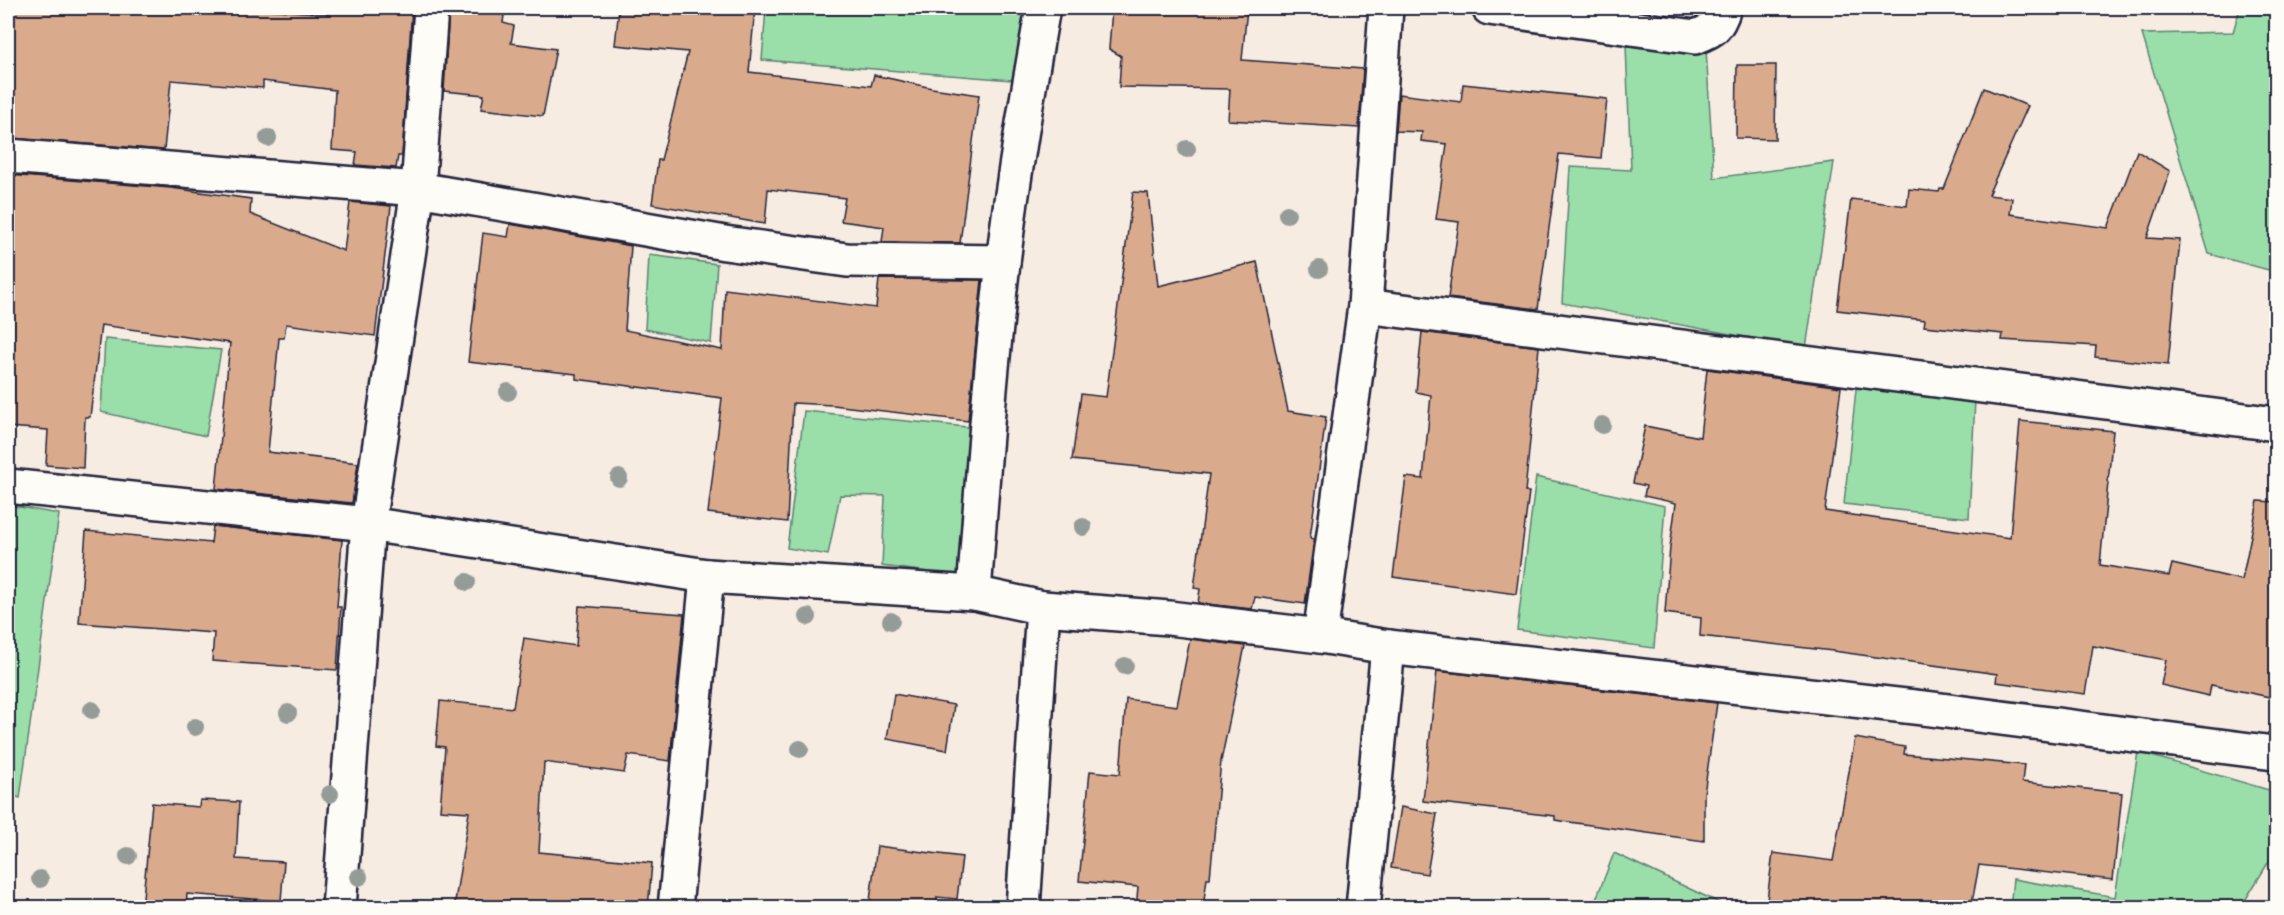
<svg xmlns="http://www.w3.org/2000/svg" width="2284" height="915" font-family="Sriracha,sans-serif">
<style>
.green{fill:#9adeaa;stroke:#5e8072;stroke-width:1.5}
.building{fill:#daaa8c;stroke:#22223b;stroke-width:1.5}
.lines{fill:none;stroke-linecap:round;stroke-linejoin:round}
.minor-casing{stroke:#22223b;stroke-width:38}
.minor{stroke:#fdfcf7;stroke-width:33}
.tree{fill:#959c98}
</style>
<rect width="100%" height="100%" fill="#f6ece2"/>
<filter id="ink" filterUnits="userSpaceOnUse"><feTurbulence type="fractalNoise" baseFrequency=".0167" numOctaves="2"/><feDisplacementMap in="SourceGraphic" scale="12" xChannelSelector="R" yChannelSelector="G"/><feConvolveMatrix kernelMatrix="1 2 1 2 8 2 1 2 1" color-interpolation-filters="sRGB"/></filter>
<g filter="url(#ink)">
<g class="green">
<polygon points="766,8 1027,8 1015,75 1012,80 762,60"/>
<polygon points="2240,8 2276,8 2276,272 2209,254 2142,34 2233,32"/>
<polygon points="1626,46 1706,49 1714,178 1834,162 1806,348 1562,303 1570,167 1631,170"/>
<polygon points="649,255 717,264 711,343 645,329"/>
<polygon points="105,339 221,350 206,436 101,412"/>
<polygon points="1857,380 1975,400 1969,518 1844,504"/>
<polygon points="804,411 977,428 959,576 882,566 885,496 840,495 828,555 787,548"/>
<polygon points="1536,477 1665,506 1654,648 1517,630"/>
<polygon points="8,505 59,514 20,798 8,794"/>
<polygon points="2138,752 2276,792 2276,850 2241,907 2010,908 2013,879 2115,897"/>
<polygon points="1614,853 1728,907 1593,907"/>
</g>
<g class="building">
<polygon points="8,8 252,8 328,14 329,8 412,8 402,156 398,156 396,168 355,165 357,152 332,150 335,90 263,81 263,88 171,80 164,150 8,138"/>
<polygon points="449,8 489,8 487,12 504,15 503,23 514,26 511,43 556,49 543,116 481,109 484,95 444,91"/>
<polygon points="619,8 755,8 749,72 871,86 874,75 932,88 979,95 960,243 882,242 884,227 841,221 845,198 768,189 765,224 652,204 658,160 661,160 688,52 615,45"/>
<polygon points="1112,8 1247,8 1242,60 1363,69 1359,128 1228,120 1230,89 1119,87 1121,56 1109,49"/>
<polygon points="1737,65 1776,65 1775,139 1736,138"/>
<polygon points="1463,84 1607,99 1601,158 1559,154 1538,309 1448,298 1459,222 1436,219 1447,144 1421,141 1422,132 1396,131 1399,94 1461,102"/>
<polygon points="1984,88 2028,106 1988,195 2012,198 2010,214 2108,228 2137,151 2170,171 2147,238 2180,240 2168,365 2095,357 2096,346 2002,340 2003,334 1924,326 1925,320 1837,310 1851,199 1907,206 1909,189 1939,192 1940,189 1944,189"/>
<polygon points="8,175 171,188 251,199 250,214 344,251 350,202 391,206 375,336 286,324 284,338 279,338 268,452 358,463 352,503 216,489 230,343 101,325 90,417 85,417 83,468 46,465 48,430 8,427"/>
<polygon points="1133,192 1148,193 1158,286 1257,262 1288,411 1326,417 1310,538 1314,539 1305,604 1255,597 1252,609 1198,603 1200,589 1194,588 1209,474 1072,460 1081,394 1106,397"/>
<polygon points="510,224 631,246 625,330 722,350 725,289 876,308 879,279 982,280 968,421 833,405 793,403 787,522 708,513 722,398 576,379 576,374 468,362 483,233 508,237"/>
<polygon points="1422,332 1539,347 1525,492 1529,492 1516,594 1393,577 1406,477 1423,479 1431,395 1416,392"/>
<polygon points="1707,369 1841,387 1825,511 2010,538 2020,421 2113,431 2100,565 2169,576 2172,564 2242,580 2258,501 2277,502 2277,670 2270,697 2211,685 2209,696 2161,685 2166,660 2093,646 2085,694 1996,682 1997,674 1833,651 1700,636 1701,618 1665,613 1670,547 1676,503 1644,496 1646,486 1633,483 1645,426 1700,437"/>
<polygon points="213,526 342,540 337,607 341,607 337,670 212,661 214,633 79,623 86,531 211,543"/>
<polygon points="579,606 684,614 670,761 628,755 624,773 544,762 539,852 652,863 648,908 454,908 469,812 440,810 445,747 436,746 440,701 513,708 524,638 576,646"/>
<polygon points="1190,639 1245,646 1221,761 1210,878 1207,878 1203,908 1136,908 1138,887 1079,881 1090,771 1120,774 1126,699 1177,706"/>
<polygon points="1437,671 1717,703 1704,794 1704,841 1555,820 1555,816 1423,801"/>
<polygon points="894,694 954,705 947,750 887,739"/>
<polygon points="1855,738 1905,747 1904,754 2024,765 2022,782 2122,793 2113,880 1979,865 1971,908 1766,908 1773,853 1833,861"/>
<polygon points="200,800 239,802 236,859 284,862 281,901 187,894 186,908 142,908 152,803 199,807"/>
<polygon points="1401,807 1437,814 1427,874 1391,868"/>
<polygon points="877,846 962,857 957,899 937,897 936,908 869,908"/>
</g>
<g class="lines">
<g class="minor-casing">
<g id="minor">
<path d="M1489,8L1695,37C1714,30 1718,27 1724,8"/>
<polyline points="8,156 418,189 725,243 847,260 1003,262"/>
<polyline points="1365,306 2276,424"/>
<polyline points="8,486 368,524 707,576 974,593 1043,608 1169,618 1320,636 1388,647 1932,709 2274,753"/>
<path d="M974,593C982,483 990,373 1003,263C1013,177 1028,92 1043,8"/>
<polyline points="1320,636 1365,306 1386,8"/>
<polyline points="339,908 368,524 418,189 431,8"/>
<polyline points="675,908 707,576"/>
<polyline points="1023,908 1043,608"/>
<polyline points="1363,908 1388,647"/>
</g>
</g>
<use href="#minor" class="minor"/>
</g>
<g class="tree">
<circle cx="268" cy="138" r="9"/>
<circle cx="1187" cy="149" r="9"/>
<circle cx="1287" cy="214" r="9"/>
<circle cx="1319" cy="269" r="9"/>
<circle cx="508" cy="392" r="9"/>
<circle cx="1602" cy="425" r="9"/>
<circle cx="619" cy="478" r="9"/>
<circle cx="1083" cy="527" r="9"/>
<circle cx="467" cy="582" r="9"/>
<circle cx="808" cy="617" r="9"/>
<circle cx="891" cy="621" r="9"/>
<circle cx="1125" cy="666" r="9"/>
<circle cx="92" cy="710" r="9"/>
<circle cx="288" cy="713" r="9"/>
<circle cx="195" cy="727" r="9"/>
<circle cx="800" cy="749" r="9"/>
<circle cx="330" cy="794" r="9"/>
<circle cx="128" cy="856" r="9"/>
<circle cx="359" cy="877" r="9"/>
<circle cx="40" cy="879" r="9"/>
</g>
</g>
<rect width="2284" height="915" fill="none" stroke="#fdfcf7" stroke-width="30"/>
<rect x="15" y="15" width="2254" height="885" fill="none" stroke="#22223b" stroke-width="2" filter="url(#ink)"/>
</svg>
